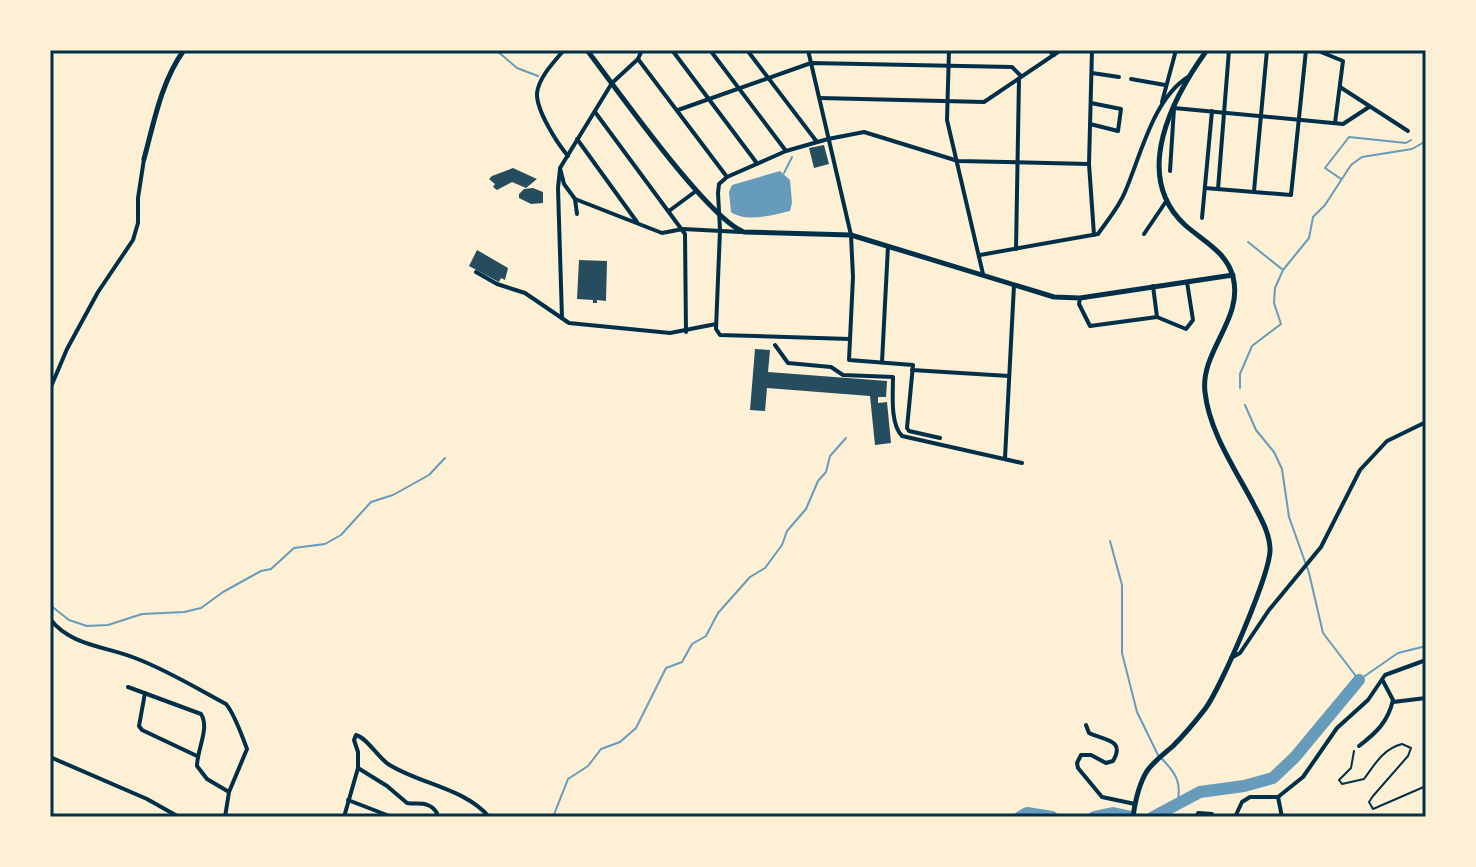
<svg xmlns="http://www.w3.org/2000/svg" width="1476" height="867" font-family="'DejaVu Sans',sans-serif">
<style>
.water{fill:#669bbc}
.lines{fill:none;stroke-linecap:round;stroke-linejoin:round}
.stream{stroke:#669bbc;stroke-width:2}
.river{stroke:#669bbc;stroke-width:12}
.building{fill:#264d5e}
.path{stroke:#003049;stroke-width:2}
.minor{stroke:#003049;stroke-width:4}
.tertiary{stroke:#003049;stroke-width:5}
.neatline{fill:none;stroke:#003049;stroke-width:3}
</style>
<rect width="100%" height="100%" fill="#fdf0d5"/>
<path class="water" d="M780,171L790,180L792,203L790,211C772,215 747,223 731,212L729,192L732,185Z"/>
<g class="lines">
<g class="stream">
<polyline points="496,50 517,68 538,76"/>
<polyline points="784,173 792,157"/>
<polyline points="1341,179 1325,168 1349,137 1406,143 1411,140"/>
<polyline points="1248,242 1283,270"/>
<polyline points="1240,388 1240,374 1252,346 1281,324 1274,303 1275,288 1283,270 1309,238 1313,217 1325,205 1351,165 1362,157 1412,149 1426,141"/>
<polyline points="1245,405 1256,430 1274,452 1282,469 1289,517 1309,573 1323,633 1359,680 1398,653 1426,646"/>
<polyline points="1110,541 1122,585 1122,653 1137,712 1158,755"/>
<polyline points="50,605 69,620 87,626 108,625 142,614 184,612 201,608 223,592 261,571 271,569 294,548 325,544 341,535 371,502 393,495 429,475 445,458"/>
<path d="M1162,759C1177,774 1182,784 1177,805"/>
<polyline points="553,817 568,779 588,766 601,749 620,742 636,728 666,668 682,662 692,644 706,636 718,613 750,577 765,568 782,545 787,531 806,509 818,481 826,472 830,456 846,438"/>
</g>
<g class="river">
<polyline points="1020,817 1027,813 1052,817"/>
<polyline points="1094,817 1113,813 1132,817"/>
<polyline points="1153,817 1200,792 1244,786 1273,778 1295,757 1359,680"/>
</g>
</g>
<g class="building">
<polygon points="824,145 829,164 814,168 809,148"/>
<polygon points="513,168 537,179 526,188 512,182 497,190 493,187 495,184 489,179 492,176"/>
<polygon points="533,188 543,192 543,203 531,204 519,198 519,194 524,189"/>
<polygon points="477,250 508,268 505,280 501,278 499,282 469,266"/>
<polygon points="579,260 607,261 606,301 597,300 597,303 593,303 593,300 577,299"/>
<polygon points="755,349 770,350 768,372 887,381 886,397 878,397 878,403 887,402 891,443 875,445 870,396 767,388 765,411 750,410"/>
</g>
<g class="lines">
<path class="path" d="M1354,751L1351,768L1339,780L1342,784L1364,779C1375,764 1383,749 1402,744L1411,748L1408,756L1373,796L1369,802L1373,809L1426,786"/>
<g class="minor">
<path d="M564,50C554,62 539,77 537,93C536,110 557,143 568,156"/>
<polyline points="642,50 638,59 612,83 560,168 564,184 575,199 662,233 683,229 741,232"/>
<polyline points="672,50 756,162"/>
<polyline points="710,50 786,151"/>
<polyline points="747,50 817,142"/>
<polyline points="808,50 851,235 853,277 849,360 913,365 907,428 909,431 940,438"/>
<polyline points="949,50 947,120 983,274"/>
<polyline points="1048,50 1054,55"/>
<polyline points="1092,50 1089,164 1094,235"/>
<polyline points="1316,50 1343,61 1335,123"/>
<polyline points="638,59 727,177"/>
<polyline points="1092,73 1119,77"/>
<polyline points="1131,79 1165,85"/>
<polyline points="1340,87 1408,131"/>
<polyline points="820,98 984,102 1061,50"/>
<polyline points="1162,102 1176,50"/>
<polyline points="678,110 811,63 1012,67 1021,76"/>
<polyline points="595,112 685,234 686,332"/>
<polyline points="1090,124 1118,131 1121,109 1091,103"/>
<polyline points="577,139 637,222"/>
<polyline points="560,169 558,188 562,318"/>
<polyline points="1170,171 1174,108 1343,124 1369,107"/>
<polyline points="1205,188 1291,195 1306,50"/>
<polyline points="1218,189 1229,50"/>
<polyline points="1254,191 1267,50"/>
<polyline points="575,199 577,214"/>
<polyline points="669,211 696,191"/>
<polyline points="1202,218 1212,111"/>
<polyline points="1144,234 1167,200"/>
<polyline points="1016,249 1019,79"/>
<path d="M980,255L1098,234C1107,221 1119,207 1125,192C1141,155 1153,99 1188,77"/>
<polyline points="476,272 497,284 525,293 569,323 670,333 716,324"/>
<polyline points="1153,286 1157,317 1186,329 1193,320 1187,282"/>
<polyline points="1080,298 1079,304 1090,326 1157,317"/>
<polyline points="850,339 720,335 716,329 720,230 718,193 719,184 727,177 786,151 828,139 864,132 958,161 1089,164"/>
<path d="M775,345L788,363L831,367L843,375L893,377C893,394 890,424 902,436L1022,463"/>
<polyline points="882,362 888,246"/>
<polyline points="912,370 1009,376"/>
<polyline points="50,389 67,349 98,292 133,240 138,223 138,198 144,159"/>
<polyline points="1005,458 1014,285"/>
<path d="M50,619C71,646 105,646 135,658C167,670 196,688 226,704C233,712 243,738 247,749L229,792L225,817"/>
<polyline points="1231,658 1240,653 1269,610 1321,547 1360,470 1387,441 1426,422"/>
<path d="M128,687L201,714C210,728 197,749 197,766L207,779L229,792"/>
<polyline points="145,693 139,726 142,730 197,756"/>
<polyline points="1393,702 1426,698"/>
<path d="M1086,725L1089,733C1103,740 1126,739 1113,761L1106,763L1091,755H1081L1077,763L1078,768L1102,797L1135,804"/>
<path d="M1359,746C1376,733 1388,722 1393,700L1383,681"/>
<polyline points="50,757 147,799 179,817"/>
<path d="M358,768V752L354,740L356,735C367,738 377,756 388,764C419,784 465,788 489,817"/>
<polyline points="1278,797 1282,817"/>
<polyline points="348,800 392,817"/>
<path d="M344,817L358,768L387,786L407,803C418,805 429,800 437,813L436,817"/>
<polyline points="1197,817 1198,813 1212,814"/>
<polyline points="1235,817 1242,802 1250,797 1278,797 1303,777 1337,728 1368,700 1385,675 1426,660"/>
</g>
<g class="tertiary">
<path d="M587,50C615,87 708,219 744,232L851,235L1054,297L1080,298L1233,275"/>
<path d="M144,159C154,122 161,82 184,50"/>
<path d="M1133,817C1135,802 1139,784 1147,771C1154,761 1164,754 1173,746C1184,735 1195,722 1205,709C1220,690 1272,570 1270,548C1269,531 1260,517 1253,503C1235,469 1209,431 1205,392C1200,351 1244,319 1233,277C1227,252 1203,241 1185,225C1131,175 1173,97 1207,50"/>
</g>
</g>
<rect width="1476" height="867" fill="none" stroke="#fdf0d5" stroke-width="104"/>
<rect x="52" y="52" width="1372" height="763" class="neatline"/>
</svg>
